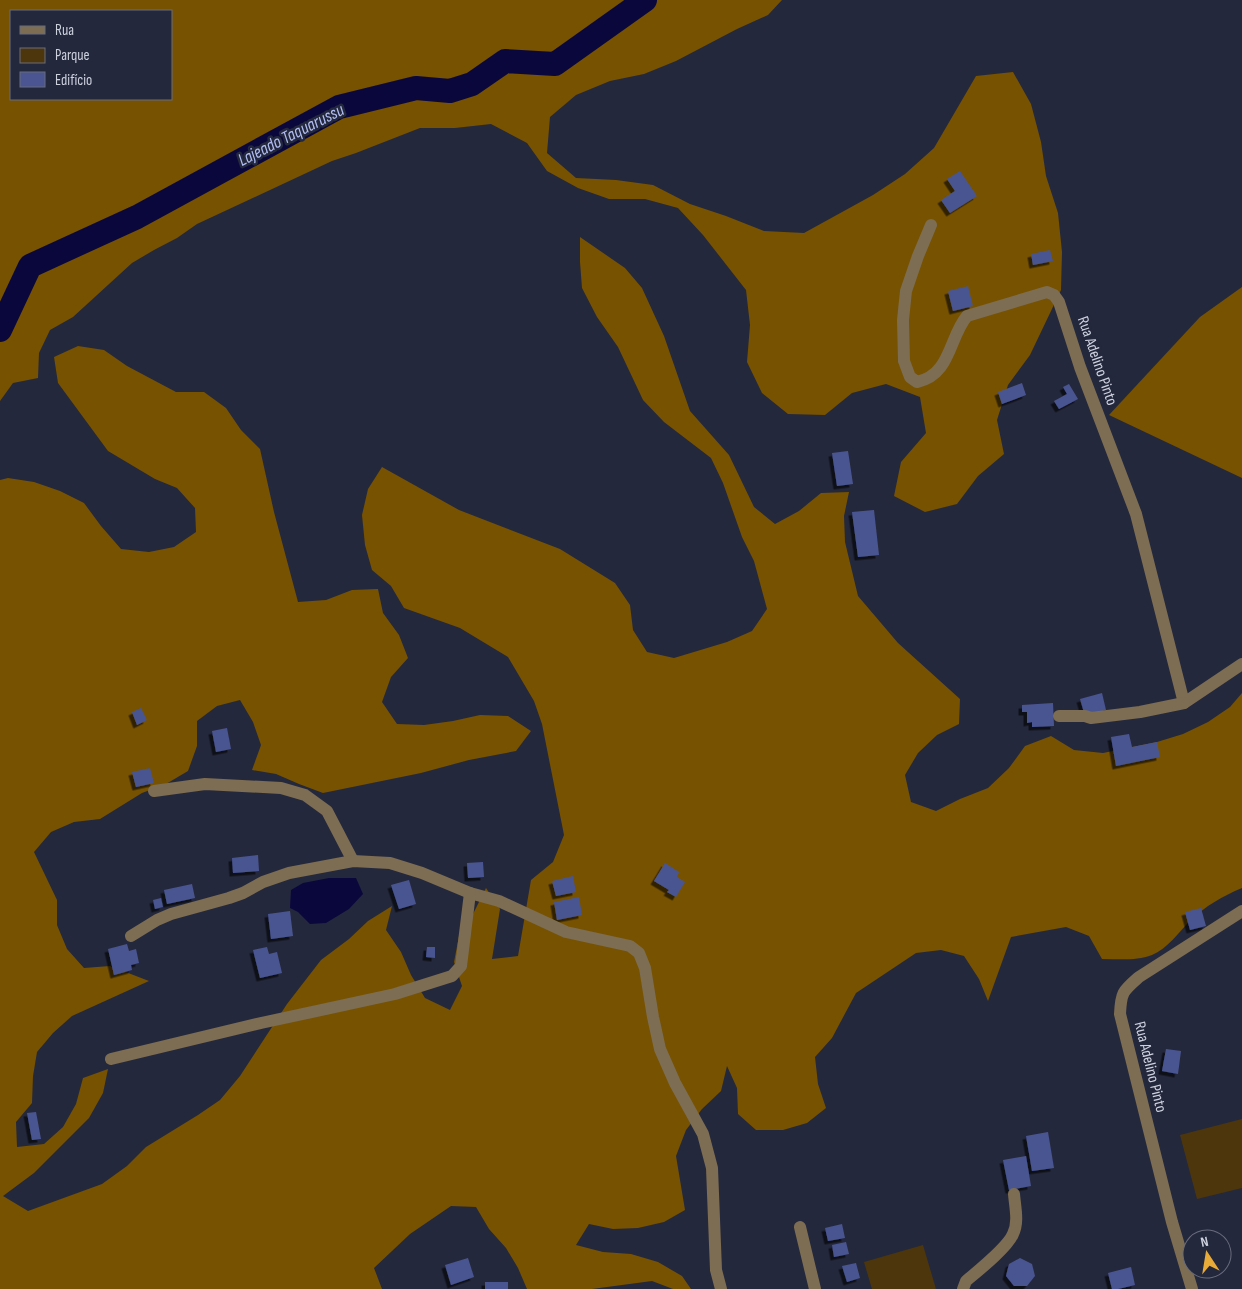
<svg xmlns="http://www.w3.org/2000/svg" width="1242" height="1289" font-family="'Sofia Sans Condensed',sans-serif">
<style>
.green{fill:#4d360c}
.forest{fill:#775200;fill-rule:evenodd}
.water{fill:#0a073d}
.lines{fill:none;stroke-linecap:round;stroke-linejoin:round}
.river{stroke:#0a073d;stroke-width:24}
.building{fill:#4a5591;filter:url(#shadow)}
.minor{stroke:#7d6d52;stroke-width:12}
.labels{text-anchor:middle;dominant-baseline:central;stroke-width:5;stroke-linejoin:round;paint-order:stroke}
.street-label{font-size:16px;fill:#cdd1de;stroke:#24283c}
.water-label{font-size:18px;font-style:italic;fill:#b1bdf2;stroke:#24283c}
</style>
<defs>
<filter id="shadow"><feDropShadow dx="-3.5" dy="3.5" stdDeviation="0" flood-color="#0009"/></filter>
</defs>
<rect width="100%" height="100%" fill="#24283c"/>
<g class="green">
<polygon points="1242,1119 1242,1188 1197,1199 1180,1135"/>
<polygon points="923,1245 936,1289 872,1289 864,1262"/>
</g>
<g class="forest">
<path d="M0,0H782L768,15L737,29L676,61L644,74L610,81L576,95L550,117L547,153L576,178L616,180L653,185L690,204L726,216L764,231L804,233L873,195L905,174L934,148L976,76L1013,72L1031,104L1041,142L1046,176L1058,213L1062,252L1061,290L1030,355L1008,385L997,420L1004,454L978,476L957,504L925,512L894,496L901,462L926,433L920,397L886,384L852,393L825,415L788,414L762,393L747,362L750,325L746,290L703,235L678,208L645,199H609L578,188L547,171L527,143L491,124L455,128H420L356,153L332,161L197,224L177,238L154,250L132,263L73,317L50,330L39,353L38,378L13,383L0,401ZM11,11H171V99H11Z"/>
<path d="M580,237L625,268L642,288L664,336L690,411L729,455L754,507L775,524L799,511L821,493L849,492L844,516L845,542L858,596L898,643L960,699L959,724L937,735L918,753L905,775L911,802L936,811L960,799L988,788L1009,768L1025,746L1051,736L1074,750L1103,753L1157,742L1183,734L1208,722L1230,707L1242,693V888C1223,896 1205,906 1190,921C1179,932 1167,949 1152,955C1136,961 1119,959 1102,959L1089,936L1066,927L1011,937L988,1001L979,979L964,956L941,950L916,953L856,993L832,1038L815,1057L818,1084L826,1108L807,1123L783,1130H756L738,1114L737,1088L727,1066L721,1091L702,1109L686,1130L676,1156L685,1210L664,1222L638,1228L613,1229L589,1224L576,1245L603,1252L631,1254L658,1262L682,1276L691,1289H673L652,1281L592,1289H527L518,1268L506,1248L489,1229L476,1207L451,1206L410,1234L374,1268L382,1289H0V480L8,478L34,482L60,491L84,503L101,526L121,549L149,552L174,547L196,532L195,508L177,488L155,479L108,451L58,383L54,357L78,346L104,350L127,366L176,392H204L226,408L241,430L260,449L274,512L298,602L326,600L352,590L378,589L383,613L399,635L408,658L391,677L382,702L397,724L424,725L453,721L480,715L508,716L531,731L516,751L469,760L421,773L323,793L299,784L276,774L252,770L261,745L253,722L240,700L217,706L197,721V746L188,771L166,784L142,793L100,819L74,822L51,832L34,852L57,900V925L67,949L84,968L110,966L149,981L72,1016L53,1033L37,1052L33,1076L32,1103L16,1122L17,1147L44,1144L63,1127L76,1104L83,1078L108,1069L103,1093L89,1118L34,1173L3,1196L28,1211L102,1184L127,1166L146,1147L198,1115L220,1100L240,1076L287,1004L321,960L349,939L368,921L392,906L386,930L401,952L411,975L425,998L450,1010L462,986L454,962L459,936L473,914L486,888L500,909L492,959L518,956L531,880L553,862L564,835L542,724L534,701L508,657L460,628L404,608L391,586L372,570L365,545L362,515L368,489L382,467L459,510L560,549L615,583L630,605L633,630L647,652L674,658L727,642L752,631L767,609L754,561L742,537L723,483L711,458L664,422L643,400L618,347L597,317L582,288L580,262Z"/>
<polygon points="1242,287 1242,478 1109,415 1200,317"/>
</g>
<polygon class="water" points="329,878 356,878 363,894 349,909 326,923 310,924 298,912 290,908 291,890 303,883"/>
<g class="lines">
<polyline class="river" points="0,330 30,266 137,217 339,107 416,88 450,91 472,84 505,61 555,64 645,0"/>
</g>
<g class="building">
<polygon points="960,171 977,196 950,213 941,200 955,191 947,179"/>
<polygon points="1050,250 1053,261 1033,265 1031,254"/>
<polygon points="968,286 973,306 953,311 948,291"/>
<polygon points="1022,383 1026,395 1002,404 998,392"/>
<polygon points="1069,384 1078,399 1059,409 1054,401 1067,394 1063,387"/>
<polygon points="848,451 853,484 837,486 832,453"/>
<polygon points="874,510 879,555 858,557 852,512"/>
<polygon points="1102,693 1106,710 1085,716 1080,699"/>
<polygon points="1053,703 1054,726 1032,727 1032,722 1027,723 1027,712 1022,712 1022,705"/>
<polygon points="141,708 147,720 137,725 132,712"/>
<polygon points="227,728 231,749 216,752 212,731"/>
<polygon points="1129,734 1132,747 1157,742 1160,757 1116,766 1111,737"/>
<polygon points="150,768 154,783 136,787 132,772"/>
<polygon points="258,855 259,871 233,873 232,858"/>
<polygon points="483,862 484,877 468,878 467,863"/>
<polygon points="665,863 679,872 677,877 685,882 676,897 667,892 669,890 654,881"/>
<polygon points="573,876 576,892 556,896 552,881"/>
<polygon points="409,880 416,904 399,909 391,885"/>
<polygon points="192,884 195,898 167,904 164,890"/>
<polygon points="579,897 582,915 557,920 554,902"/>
<polygon points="161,898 163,907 155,909 153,900"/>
<polygon points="1201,908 1206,926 1190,930 1185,912"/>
<polygon points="290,911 293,936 271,939 268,914"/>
<polygon points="127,944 129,951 136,949 139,963 131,965 132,970 114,975 108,949"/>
<polygon points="267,947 269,954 277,952 282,973 260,978 253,950"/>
<polygon points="427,947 435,947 435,958 426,957"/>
<polygon points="1166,1049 1181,1051 1178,1074 1162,1071"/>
<polygon points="36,1112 41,1139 32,1140 27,1113"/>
<polygon points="1048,1132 1054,1168 1032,1171 1026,1136"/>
<polygon points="1026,1156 1031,1186 1009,1190 1003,1160"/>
<polygon points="842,1224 845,1238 828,1241 825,1228"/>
<polygon points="846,1242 849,1254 834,1257 832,1245"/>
<polygon points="468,1258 474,1277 451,1285 445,1265"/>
<polygon points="1020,1258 1032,1264 1035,1276 1027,1286 1014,1286 1006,1276 1009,1264"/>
<polygon points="856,1263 860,1278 847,1282 842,1266"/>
<polygon points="1131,1267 1135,1285 1118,1289 1112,1289 1108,1273"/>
<rect x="485" y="1282" width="23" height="7"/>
</g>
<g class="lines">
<g class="minor">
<path d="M931,225L918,256L906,291L903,320L904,361L910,377L917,382C951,375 949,337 967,316L1047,292L1054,295L1059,302L1080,367L1136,514L1184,703L1242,664"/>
<polyline points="1059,716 1085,716 1091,718 1140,712 1184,703"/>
<polyline points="154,791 205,784 281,788 305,795 327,811 353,861"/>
<polyline points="131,936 157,920 171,914 229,898 243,893 263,882 289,873 353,861 390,863 422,873 470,893 499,901 566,932 630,946 639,953 645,968 653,1017 660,1049 675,1083 703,1134 712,1168 716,1270 721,1289"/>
<polyline points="111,1059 261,1023 395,994 452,976 461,966 470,893"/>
<polyline points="800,1227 815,1289"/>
<path d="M963,1289L966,1281C978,1271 1008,1247 1013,1234C1019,1222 1015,1207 1014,1194"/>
<path d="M1192,1289L1172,1222L1120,1014C1121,992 1123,991 1139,977L1242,911"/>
</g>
</g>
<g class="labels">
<g class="street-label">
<text transform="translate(1097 361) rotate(71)">Rua Adelino Pinto</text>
<text transform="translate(1150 1067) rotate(76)">Rua Adelino Pinto</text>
</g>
<g class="water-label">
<text transform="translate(291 135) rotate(-27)">Lajeado Taquarussu</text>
</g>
</g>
<rect x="10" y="10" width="162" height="90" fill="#24283c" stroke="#686c7d"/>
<rect x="20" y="26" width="25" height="8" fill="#7d6d52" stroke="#686c7d"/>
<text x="55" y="35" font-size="15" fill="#cdd1de">Rua</text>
<rect x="20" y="48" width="25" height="15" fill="#4d360c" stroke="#686c7d"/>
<text x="55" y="60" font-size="15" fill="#cdd1de">Parque</text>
<rect x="20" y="72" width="25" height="15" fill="#4a5591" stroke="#686c7d"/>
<text x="55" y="85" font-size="15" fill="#cdd1de">Edifício</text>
<g transform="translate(1207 1254) rotate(348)"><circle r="24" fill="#24283c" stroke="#686c7d"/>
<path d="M0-4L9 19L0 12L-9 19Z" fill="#e9ab38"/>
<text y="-8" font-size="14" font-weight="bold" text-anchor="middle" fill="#cdd1de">N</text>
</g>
</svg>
